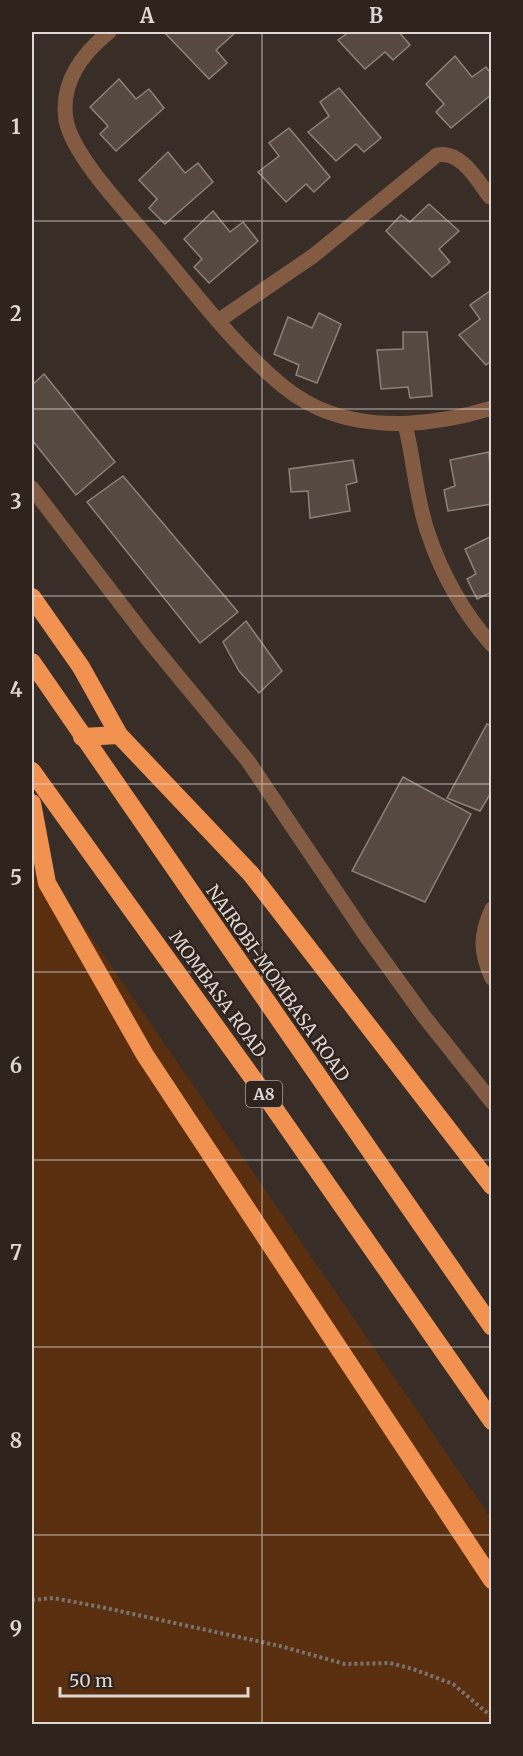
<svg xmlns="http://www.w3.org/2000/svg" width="523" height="1756" font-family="Merriweather,serif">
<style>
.green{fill:#592f10}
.building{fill:#554942;stroke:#8e8179;stroke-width:1.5}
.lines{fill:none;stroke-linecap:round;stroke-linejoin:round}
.path{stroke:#7b726c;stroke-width:4;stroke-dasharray:3 3;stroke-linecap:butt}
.street{stroke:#825b42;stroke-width:15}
.highway{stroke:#f29250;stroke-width:18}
.grid{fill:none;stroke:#ded6d2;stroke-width:1.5;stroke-opacity:0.55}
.labels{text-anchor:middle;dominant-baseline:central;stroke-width:4.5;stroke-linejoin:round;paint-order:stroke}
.shield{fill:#2e231d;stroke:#a9a09c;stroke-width:1.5}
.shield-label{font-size:16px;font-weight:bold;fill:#ded6d2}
.street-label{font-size:18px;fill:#ded6d2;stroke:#2e231d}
.neatline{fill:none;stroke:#ded6d2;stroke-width:2}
.grid-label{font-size:20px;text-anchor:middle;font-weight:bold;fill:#ded6d2}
</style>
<rect width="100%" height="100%" fill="#382d27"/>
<polygon class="green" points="32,851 491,1518 491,1724 32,1724"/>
<g class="building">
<polygon points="164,32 236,32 216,50 227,63 209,79"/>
<polygon points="349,32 399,32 410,45 393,60 385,52 365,69 338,40"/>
<polygon points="455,56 472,77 486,67 492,75 492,94 451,128 436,112 444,104 426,84"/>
<polygon points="119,79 136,99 149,89 164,108 116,151 100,134 108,126 90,107"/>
<polygon points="339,88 381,138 364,152 356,144 336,161 308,132 329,116 320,102"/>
<polygon points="289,128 330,177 314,192 306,184 286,202 258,172 279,156 269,143"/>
<polygon points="168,152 185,173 198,163 213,182 165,224 149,208 157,199 139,180"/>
<polygon points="429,204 459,231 439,249 450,262 432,277 386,231 401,215 410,222"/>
<polygon points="213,211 230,232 243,222 258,241 209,283 194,267 202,259 184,239"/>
<polygon points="490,291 492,360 486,365 459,335 480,319 470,305"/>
<polygon points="319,313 341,324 317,383 296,375 299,365 274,354 288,317 312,328"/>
<polygon points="403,332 427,332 432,396 410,398 408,387 381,389 377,350 403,349"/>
<polygon points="44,374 115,462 76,495 32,440 32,385"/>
<polygon points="489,452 492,504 448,511 444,490 455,486 450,460"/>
<polygon points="353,460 357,482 346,485 350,511 310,518 308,491 291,492 289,469"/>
<polygon points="123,476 238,612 200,643 87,502"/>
<polygon points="492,536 492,592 477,599 467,579 476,574 465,549"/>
<polygon points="246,621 282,671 259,693 239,671 223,642"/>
<polygon points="487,724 492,726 492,791 480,811 447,798"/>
<polygon points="403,777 471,814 425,902 352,871"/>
</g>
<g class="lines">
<polyline class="path" points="32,1600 53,1598 101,1607 280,1646 345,1664 390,1663 413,1669 453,1684 492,1717"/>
<g class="street">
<path d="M109,32C82,54 60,82 66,120C73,157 128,213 152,242C190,287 226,335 270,375C284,388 300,400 318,408C372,432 437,425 492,408"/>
<path d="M218,321L313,256L437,155C461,150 477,180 490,197"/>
<path d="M405,424C414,460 416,499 428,533C441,573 464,614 492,645"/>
<polyline points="32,488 149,641 248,761 366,936 423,1015 492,1102"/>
<path d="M492,909C480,935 480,952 492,978"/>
</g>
<g class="highway">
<polyline points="32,597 81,667 119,735 251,874 492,1186"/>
<polyline points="32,662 492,1327"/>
<polyline points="82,737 119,735"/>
<polyline points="32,771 267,1098 492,1421"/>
<polyline points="32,803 47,883 145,1055 492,1580"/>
</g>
</g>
<path class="grid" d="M262,32V1724M32,221H492M32,409H492M32,596H492M32,784H492M32,972H492M32,1160H492M32,1347H492M32,1535H492"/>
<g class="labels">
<rect class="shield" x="246" y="1081" width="36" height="26" rx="4.5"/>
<g class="shield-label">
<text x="264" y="1094">A8</text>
</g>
<g class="street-label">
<text transform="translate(278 983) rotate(55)">NAIROBI-MOMBASA ROAD</text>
<text transform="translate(218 994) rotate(54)">MOMBASA ROAD</text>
</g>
</g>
<rect width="523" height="1756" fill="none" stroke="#2e231d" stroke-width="66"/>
<path d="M60 1687v9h188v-9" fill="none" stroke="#ded6d2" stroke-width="3"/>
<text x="69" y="1687" font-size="18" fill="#ded6d2" stroke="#2e231d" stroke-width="4.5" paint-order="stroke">50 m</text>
<rect x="33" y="33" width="457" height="1690" class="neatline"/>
<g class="grid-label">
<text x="147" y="23">A</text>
<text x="376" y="23">B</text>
<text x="16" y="134">1</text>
<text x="16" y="321">2</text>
<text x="16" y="509">3</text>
<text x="16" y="697">4</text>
<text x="16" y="885">5</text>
<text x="16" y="1073">6</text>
<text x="16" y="1260">7</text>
<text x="16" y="1448">8</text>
<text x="16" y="1636">9</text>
</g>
</svg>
